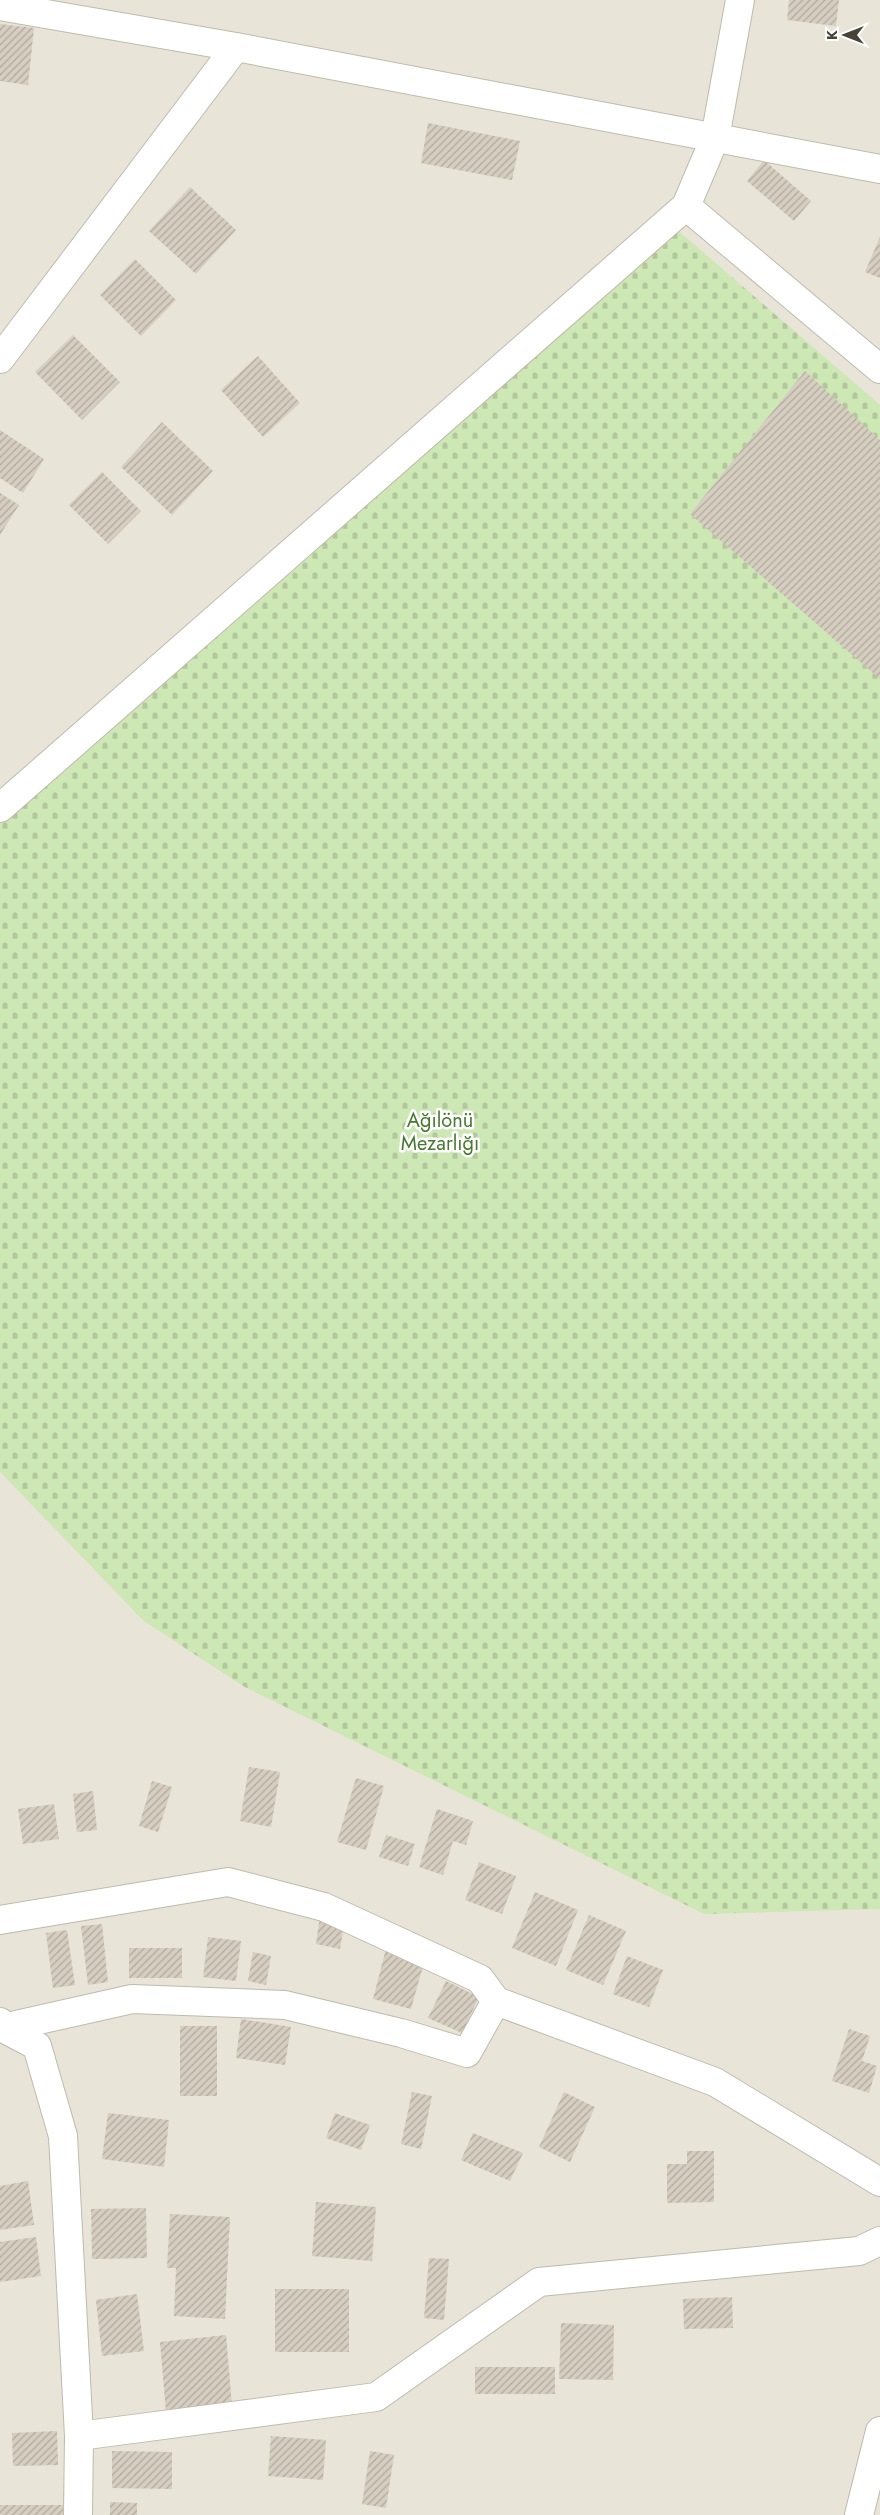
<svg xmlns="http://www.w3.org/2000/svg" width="880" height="2515" font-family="Jost,sans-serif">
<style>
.residential{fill:#e8e4d8}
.cemetery{fill:url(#cemetery-stones)}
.building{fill:url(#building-hatch)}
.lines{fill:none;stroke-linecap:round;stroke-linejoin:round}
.minor-casing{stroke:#c0baad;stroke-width:30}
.tertiary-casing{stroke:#c0baad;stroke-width:30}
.minor{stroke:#fff;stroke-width:28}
.tertiary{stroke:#fff;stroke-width:28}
.labels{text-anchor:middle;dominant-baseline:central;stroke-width:5;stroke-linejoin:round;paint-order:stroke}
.park-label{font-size:20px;fill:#45792d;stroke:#fff}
</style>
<defs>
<pattern id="cemetery-stones" width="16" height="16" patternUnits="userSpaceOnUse" patternTransform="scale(1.25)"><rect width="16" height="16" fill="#cde7b5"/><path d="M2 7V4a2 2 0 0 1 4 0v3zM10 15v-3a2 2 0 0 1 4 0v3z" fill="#b2c79c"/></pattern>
<pattern id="building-hatch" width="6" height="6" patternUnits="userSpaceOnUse" patternTransform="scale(1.25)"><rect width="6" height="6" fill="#d6cec0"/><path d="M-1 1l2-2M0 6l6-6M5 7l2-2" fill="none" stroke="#b0a99d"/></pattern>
</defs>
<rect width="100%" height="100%" fill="#f4f2ea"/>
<rect class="residential" x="0" y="0" width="880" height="2515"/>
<polygon class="cemetery" points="675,228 880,405 880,1909 704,1914 243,1686 144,1621 0,1472 0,792"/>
<g class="building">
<polygon points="789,0 839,0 836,26 787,20"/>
<polygon points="0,24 34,28 28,85 0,81"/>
<polygon points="428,123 520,141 512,180 421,163"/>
<polygon points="764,160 811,201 794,221 747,181"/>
<polygon points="190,187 236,230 196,274 149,231"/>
<polygon points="880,237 880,278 865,272"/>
<polygon points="135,259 176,300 141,336 100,295"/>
<polygon points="73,335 120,382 82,420 35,372"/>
<polygon points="258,356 300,403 263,437 221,390"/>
<polygon points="805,371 880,440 880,679 690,514"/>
<polygon points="162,422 213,471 172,515 121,467"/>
<polygon points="0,430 44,459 23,493 0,478"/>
<polygon points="102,472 141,511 108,544 69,505"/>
<polygon points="0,493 19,505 0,535"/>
<polygon points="249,1767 280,1772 271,1827 240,1821"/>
<polygon points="356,1778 384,1786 366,1850 337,1842"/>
<polygon points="152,1781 172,1787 158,1832 139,1826"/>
<polygon points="93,1791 97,1830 77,1832 73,1794"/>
<polygon points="54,1804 59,1839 23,1844 18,1809"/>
<polygon points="437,1809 473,1821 466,1845 453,1841 443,1875 419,1867"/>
<polygon points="386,1835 415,1844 408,1866 379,1857"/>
<polygon points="479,1862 516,1876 502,1914 465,1900"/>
<polygon points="535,1892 578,1910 556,1966 512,1948"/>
<polygon points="589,1915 626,1931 603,1985 566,1970"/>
<polygon points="320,1916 345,1920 340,1949 316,1944"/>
<polygon points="102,1924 108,1982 88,1985 81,1926"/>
<polygon points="67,1930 75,1985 53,1988 46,1933"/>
<polygon points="208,1937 241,1941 236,1981 203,1977"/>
<rect x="129" y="1948" width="53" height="30"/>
<polygon points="386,1949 425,1959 411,2009 373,1999"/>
<polygon points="253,1952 271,1956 266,1985 248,1981"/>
<polygon points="627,1956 663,1970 649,2007 613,1994"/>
<polygon points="446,1981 479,1997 462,2033 428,2018"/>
<polygon points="241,2019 291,2027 285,2065 236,2058"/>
<rect x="180" y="2026" width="37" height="70"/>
<polygon points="849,2029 870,2036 862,2061 877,2066 869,2093 832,2081"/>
<polygon points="412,2092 432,2096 421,2149 401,2144"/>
<polygon points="564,2092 595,2107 570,2162 539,2147"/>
<polygon points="108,2113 169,2120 164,2167 102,2159"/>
<polygon points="335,2113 370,2125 361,2150 326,2138"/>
<polygon points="473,2133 523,2153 510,2181 461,2160"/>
<polygon points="687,2151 714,2151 714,2202 667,2203 667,2164 687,2164"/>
<polygon points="28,2181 34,2225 0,2230 0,2186"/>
<polygon points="316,2202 376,2207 372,2261 312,2256"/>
<polygon points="146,2208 147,2258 92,2259 91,2209"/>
<polygon points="170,2214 230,2217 225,2319 174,2316 176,2268 167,2268"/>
<polygon points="36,2237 41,2276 0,2282 0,2242"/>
<polygon points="429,2258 449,2259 444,2320 424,2318"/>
<rect x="275" y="2289" width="74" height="63"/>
<polygon points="137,2294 144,2351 102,2356 96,2300"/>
<polygon points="732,2297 733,2328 684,2329 683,2299"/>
<polygon points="561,2323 614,2325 613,2380 559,2379"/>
<polygon points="226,2335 232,2406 166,2412 160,2342"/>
<rect x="475" y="2367" width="80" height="27"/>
<polygon points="57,2431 58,2465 13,2466 12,2433"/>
<polygon points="271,2436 326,2440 323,2480 268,2476"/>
<polygon points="112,2451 172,2452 172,2489 112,2488"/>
<polygon points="370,2451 394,2455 386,2508 362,2504"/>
<polygon points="110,2502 137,2503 137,2515 110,2515"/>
<rect x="0" y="2505" width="63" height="10"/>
</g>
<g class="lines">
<g class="minor-casing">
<g id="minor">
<polyline points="686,206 880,369"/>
<polyline points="0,808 686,206 715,138 740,0"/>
<polyline points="0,1920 228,1882 324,1907 480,1979 496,2001 715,2082 880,2182"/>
<polyline points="0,2022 3,2028 37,2046 63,2136 79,2436 78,2515"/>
<polyline points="3,2028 132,1999 285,2005 401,2033 467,2053 496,2001"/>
<polyline points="79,2436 376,2397 539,2282 859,2251 880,2241"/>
<polyline points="859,2515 880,2431"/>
</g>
</g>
<g class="tertiary-casing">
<g id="tertiary">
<polyline points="0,6 236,47 880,169"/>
<polyline points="0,359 236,47"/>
</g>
</g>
<use href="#minor" class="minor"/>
<use href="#tertiary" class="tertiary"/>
</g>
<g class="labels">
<g class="park-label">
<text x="440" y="1120">Ağılönü<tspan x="440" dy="23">Mezarlığı</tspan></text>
</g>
</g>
<g transform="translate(845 35) rotate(270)" stroke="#ffffff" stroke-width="4" paint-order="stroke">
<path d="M0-4L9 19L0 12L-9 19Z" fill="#484338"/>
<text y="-8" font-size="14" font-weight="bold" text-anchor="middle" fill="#484338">K</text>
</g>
</svg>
